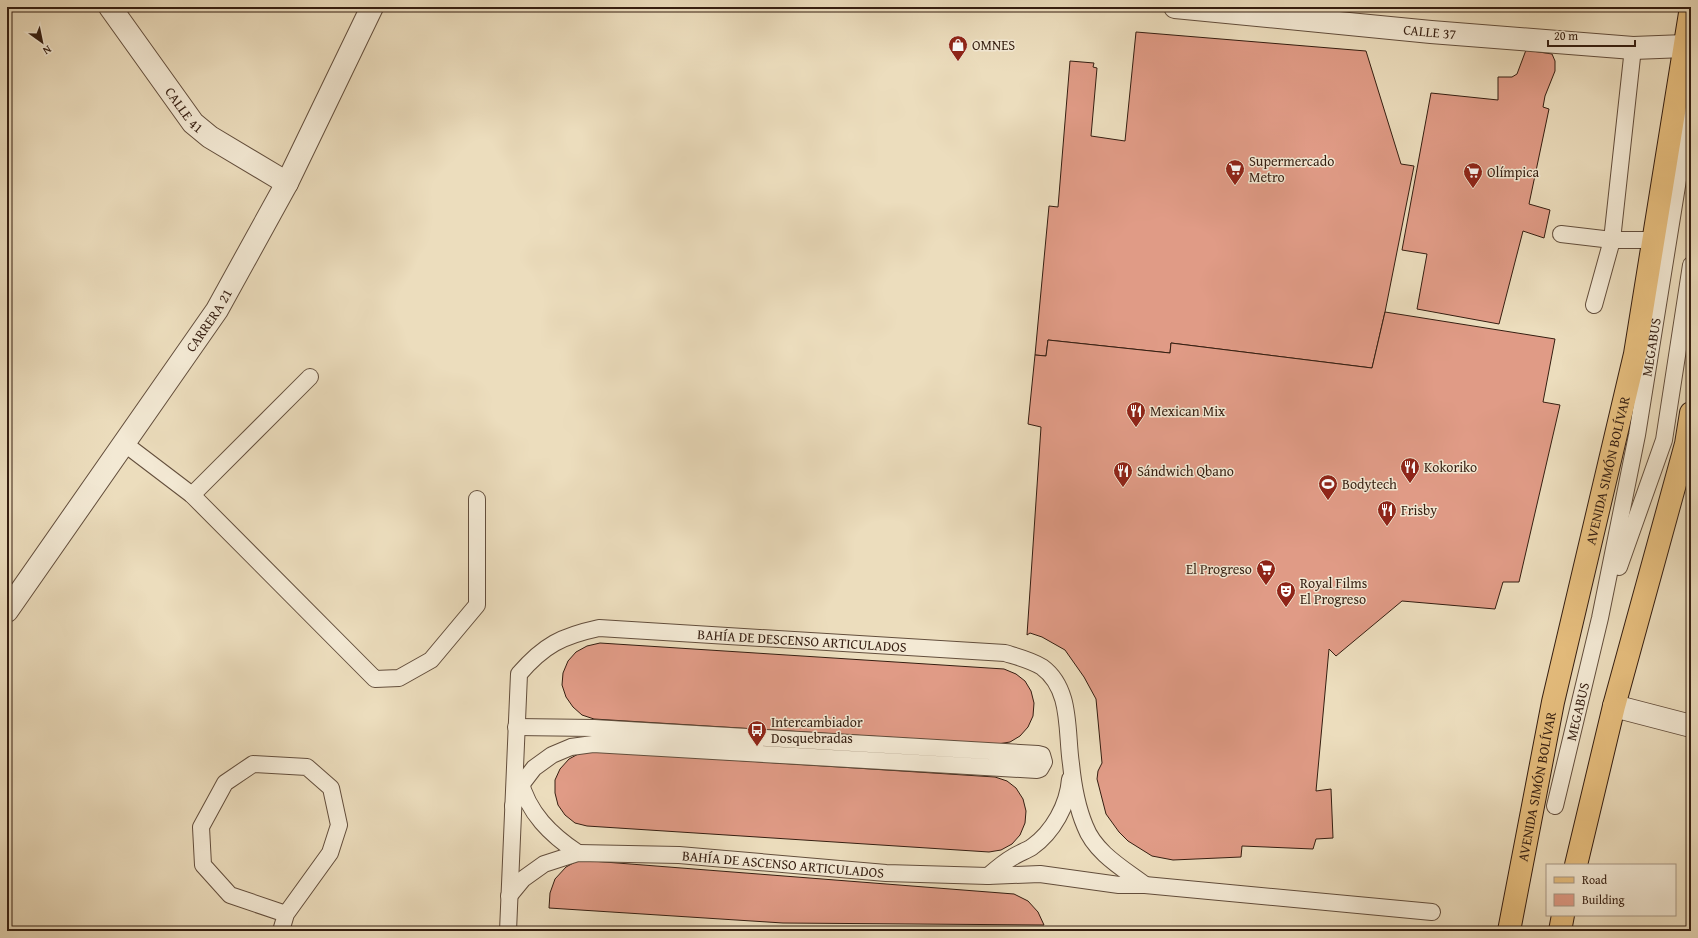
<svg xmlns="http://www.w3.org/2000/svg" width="1698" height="938" font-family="'Gentium Book Plus',serif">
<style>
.building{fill:#e09b86;stroke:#351e11}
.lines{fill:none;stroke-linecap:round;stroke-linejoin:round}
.service-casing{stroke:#634e3c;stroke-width:18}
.minor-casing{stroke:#634e3c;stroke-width:24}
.tertiary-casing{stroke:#634e3c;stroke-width:24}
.primary-casing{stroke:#351e11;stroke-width:24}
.service{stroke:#f3e9d4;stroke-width:16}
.minor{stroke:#f3e9d4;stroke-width:22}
.tertiary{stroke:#f3e9d4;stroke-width:22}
.primary{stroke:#e6be7e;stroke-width:22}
.labels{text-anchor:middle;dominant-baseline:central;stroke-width:3;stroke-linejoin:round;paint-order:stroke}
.street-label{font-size:14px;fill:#351e11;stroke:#f3e9d4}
.poi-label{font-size:14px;fill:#351e11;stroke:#f3e9d4;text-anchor:start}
</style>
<rect width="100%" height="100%" fill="#ecddbd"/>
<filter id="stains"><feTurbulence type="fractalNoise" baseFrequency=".005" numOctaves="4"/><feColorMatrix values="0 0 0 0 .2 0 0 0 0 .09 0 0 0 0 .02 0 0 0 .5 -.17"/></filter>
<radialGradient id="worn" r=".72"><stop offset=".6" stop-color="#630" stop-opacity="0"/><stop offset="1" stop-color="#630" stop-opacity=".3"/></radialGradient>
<g class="building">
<polygon points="1136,32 1366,51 1401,164 1414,166 1385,312 1372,368 1171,343 1170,353 1048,340 1046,356 1035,355 1049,206 1058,207 1070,61 1094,63 1093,67 1097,68 1091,136 1125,141"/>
<polygon points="1526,50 1552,54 1555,61 1555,71 1545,96 1543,107 1549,109 1529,204 1550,210 1544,238 1523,231 1499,324 1417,309 1427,254 1402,250 1431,93 1498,100 1498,77 1512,77 1517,74"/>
<polygon points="1385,312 1555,339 1543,402 1560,405 1519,582 1503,582 1495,609 1402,601 1336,656 1329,649 1316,791 1331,789 1333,838 1316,839 1313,849 1242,846 1241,857 1173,860 1152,856 1128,841 1119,832 1106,814 1097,779 1098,771 1102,763 1096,699 1084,677 1065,650 1042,637 1030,633 1027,635 1041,427 1028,424 1035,355 1046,356 1048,340 1170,353 1171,343 1372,368"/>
<polygon points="600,643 1004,669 1016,674 1025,681 1031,691 1034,703 1033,716 1028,727 1020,736 1010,742 998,744 594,719 582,715 573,707 566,697 562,685 563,673 568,661 576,652 587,646"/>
<polygon points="592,751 995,777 1007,781 1016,788 1023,799 1026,811 1025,823 1020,835 1012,844 1001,850 989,852 587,826 575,823 565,815 558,805 555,793 555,780 560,769 569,759 580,753"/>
<polygon points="579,860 1014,894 1028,901 1038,912 1044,925 783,923 549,908 550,893 555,879 566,867"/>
</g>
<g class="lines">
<g class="service-casing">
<g id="service">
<polyline points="1561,234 1612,240 1654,240"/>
<polyline points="1594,305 1612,240 1633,48"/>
<polyline points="125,444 192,495 375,679 399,678 431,660 477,605 477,499"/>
<polyline points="192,495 310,377"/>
<polyline points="1619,567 1664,440 1691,265"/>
<path d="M520,780C528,813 551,835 578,853"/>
<polyline points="513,806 521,785 534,768 552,755 571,747 593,744 1037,770 1040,769 1044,762 1042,755 1038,754 594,728 516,727"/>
<path id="s1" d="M1555,806L1600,618L1637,435L1691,99"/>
<path d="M988,876C996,869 1004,862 1013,857C1019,853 1026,851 1032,847C1053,832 1068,805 1070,779"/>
<path id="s2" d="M509,896L523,879L544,864L578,853L679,855L886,873L988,876L1040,874L1119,885H1145L1432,912"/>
<polyline points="281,931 286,914 330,853 339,825 331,788 307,767 253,764 225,783 201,827 203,865 230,895 286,914"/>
<path id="s3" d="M508,931L519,674C544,645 562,636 599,628L1005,653C1018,657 1031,660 1042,667C1072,689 1066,731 1071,764C1073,784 1077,807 1085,826C1095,853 1124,869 1145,885"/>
</g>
</g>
<g class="minor-casing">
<g id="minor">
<path id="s4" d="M110,7L193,123L210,137L287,183"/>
<path id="s5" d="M1175,7L1431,32L1633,48L1685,46"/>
<polyline points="1614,706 1691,726"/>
</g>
</g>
<g class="tertiary-casing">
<g id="tertiary">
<path id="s6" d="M7,611L217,310L287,183L372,7"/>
</g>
</g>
<g class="primary-casing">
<g id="primary">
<polyline points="1576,865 1614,706 1686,444 1691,413"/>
<path id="s7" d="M1509,931L1553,702L1635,354L1691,7"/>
<polyline points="1560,931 1563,915"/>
</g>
</g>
<use href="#service" class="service"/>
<use href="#minor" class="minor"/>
<use href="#tertiary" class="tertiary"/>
<use href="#primary" class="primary"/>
</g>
<defs>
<g id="shop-pin" transform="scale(1)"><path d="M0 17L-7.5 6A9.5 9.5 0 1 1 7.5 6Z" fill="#8f2418" stroke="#f3e9d4"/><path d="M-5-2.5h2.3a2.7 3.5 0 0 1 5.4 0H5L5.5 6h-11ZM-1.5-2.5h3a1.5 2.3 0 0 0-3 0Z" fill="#fff"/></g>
<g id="supermarket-pin" transform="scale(1)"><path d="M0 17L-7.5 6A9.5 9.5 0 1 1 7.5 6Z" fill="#8f2418" stroke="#f3e9d4"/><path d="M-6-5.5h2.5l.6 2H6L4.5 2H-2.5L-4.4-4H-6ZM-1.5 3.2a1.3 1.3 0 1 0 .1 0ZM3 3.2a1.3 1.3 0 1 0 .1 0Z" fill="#fff"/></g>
<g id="restaurant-pin" transform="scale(1)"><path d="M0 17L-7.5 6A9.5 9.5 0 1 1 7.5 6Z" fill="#8f2418" stroke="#f3e9d4"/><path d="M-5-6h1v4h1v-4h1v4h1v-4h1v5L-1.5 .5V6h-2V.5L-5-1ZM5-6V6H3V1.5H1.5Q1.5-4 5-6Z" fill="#fff"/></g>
<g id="stadium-pin" transform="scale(1)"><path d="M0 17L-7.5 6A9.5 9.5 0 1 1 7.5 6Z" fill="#8f2418" stroke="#f3e9d4"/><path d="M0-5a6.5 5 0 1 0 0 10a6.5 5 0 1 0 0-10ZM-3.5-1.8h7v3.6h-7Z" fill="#fff"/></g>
<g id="theatre-pin" transform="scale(1)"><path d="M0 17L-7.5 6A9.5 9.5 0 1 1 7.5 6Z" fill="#8f2418" stroke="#f3e9d4"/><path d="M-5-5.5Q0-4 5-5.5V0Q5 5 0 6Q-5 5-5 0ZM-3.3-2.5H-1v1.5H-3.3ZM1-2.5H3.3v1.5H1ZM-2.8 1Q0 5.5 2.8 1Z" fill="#fff"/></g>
<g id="bus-pin" transform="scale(1)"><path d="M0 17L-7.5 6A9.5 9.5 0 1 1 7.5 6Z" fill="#8f2418" stroke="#f3e9d4"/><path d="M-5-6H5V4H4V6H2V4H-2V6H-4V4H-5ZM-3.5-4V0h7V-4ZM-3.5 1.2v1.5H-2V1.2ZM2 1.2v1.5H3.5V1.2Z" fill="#fff"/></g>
</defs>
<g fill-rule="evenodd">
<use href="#shop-pin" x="958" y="45"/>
<use href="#supermarket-pin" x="1235" y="169"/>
<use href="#supermarket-pin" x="1473" y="172"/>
<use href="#restaurant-pin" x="1136" y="411"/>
<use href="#restaurant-pin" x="1410" y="467"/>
<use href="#restaurant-pin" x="1123" y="471"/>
<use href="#stadium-pin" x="1328" y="484"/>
<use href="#restaurant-pin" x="1387" y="510"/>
<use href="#supermarket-pin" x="1266" y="569"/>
<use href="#theatre-pin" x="1286" y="591"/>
<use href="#bus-pin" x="757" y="730"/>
</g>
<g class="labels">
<g class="street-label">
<text stroke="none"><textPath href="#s5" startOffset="256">CALLE 37</textPath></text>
<text stroke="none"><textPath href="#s4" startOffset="127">CALLE 41</textPath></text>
<text stroke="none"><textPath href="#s6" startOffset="354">CARRERA 21</textPath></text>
<text stroke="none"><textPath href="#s1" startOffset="469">MEGABUS</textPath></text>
<text stroke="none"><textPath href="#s7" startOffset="471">AVENIDA SIMÓN BOLÍVAR</textPath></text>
<text stroke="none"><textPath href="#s3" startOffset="555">BAHÍA DE DESCENSO ARTICULADOS</textPath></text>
<text stroke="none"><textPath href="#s1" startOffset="97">MEGABUS</textPath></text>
<text stroke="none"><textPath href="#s7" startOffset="147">AVENIDA SIMÓN BOLÍVAR</textPath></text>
<text stroke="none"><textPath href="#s2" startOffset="289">BAHÍA DE ASCENSO ARTICULADOS</textPath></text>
</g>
<g class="poi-label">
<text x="972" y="45">OMNES</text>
<text x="1249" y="161">Supermercado<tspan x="1249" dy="16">Metro</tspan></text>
<text x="1487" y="172">Olímpica</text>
<text x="1150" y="411">Mexican Mix</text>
<text x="1424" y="467">Kokoriko</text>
<text x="1137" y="471">Sándwich Qbano</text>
<text x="1342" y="484">Bodytech</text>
<text x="1401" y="510">Frisby</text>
<text x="1252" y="569" text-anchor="end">El Progreso</text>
<text x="1300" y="583">Royal Films<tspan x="1300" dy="16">El Progreso</tspan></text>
<text x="771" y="722">Intercambiador<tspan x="771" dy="16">Dosquebradas</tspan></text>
</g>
</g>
<rect width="1698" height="938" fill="none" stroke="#ecddbd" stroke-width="24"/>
<rect x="8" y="8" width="1682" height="922" fill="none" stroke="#351e11" stroke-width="2"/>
<rect x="12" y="12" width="1674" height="914" fill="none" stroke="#351e11"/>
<rect x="1546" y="864" width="130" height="52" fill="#f3e9d4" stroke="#a79886"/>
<rect x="1554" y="877" width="20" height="6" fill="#e6be7e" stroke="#a79886"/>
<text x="1582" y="884" font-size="12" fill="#351e11">Road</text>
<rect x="1554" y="894" width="20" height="12" fill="#e09b86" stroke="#a79886"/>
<text x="1582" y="904" font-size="12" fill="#351e11">Building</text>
<g transform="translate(42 42) rotate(147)" stroke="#f3e9d4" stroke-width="3" paint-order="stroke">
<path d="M0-3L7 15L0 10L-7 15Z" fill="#351e11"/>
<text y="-6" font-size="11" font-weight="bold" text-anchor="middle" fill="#351e11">N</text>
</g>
<path d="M1548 40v6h87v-6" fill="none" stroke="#351e11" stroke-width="2"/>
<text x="1554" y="40" font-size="12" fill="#351e11" stroke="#f3e9d4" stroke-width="3" paint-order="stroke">20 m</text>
<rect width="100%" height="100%" filter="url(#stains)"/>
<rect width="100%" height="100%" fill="url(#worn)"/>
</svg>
